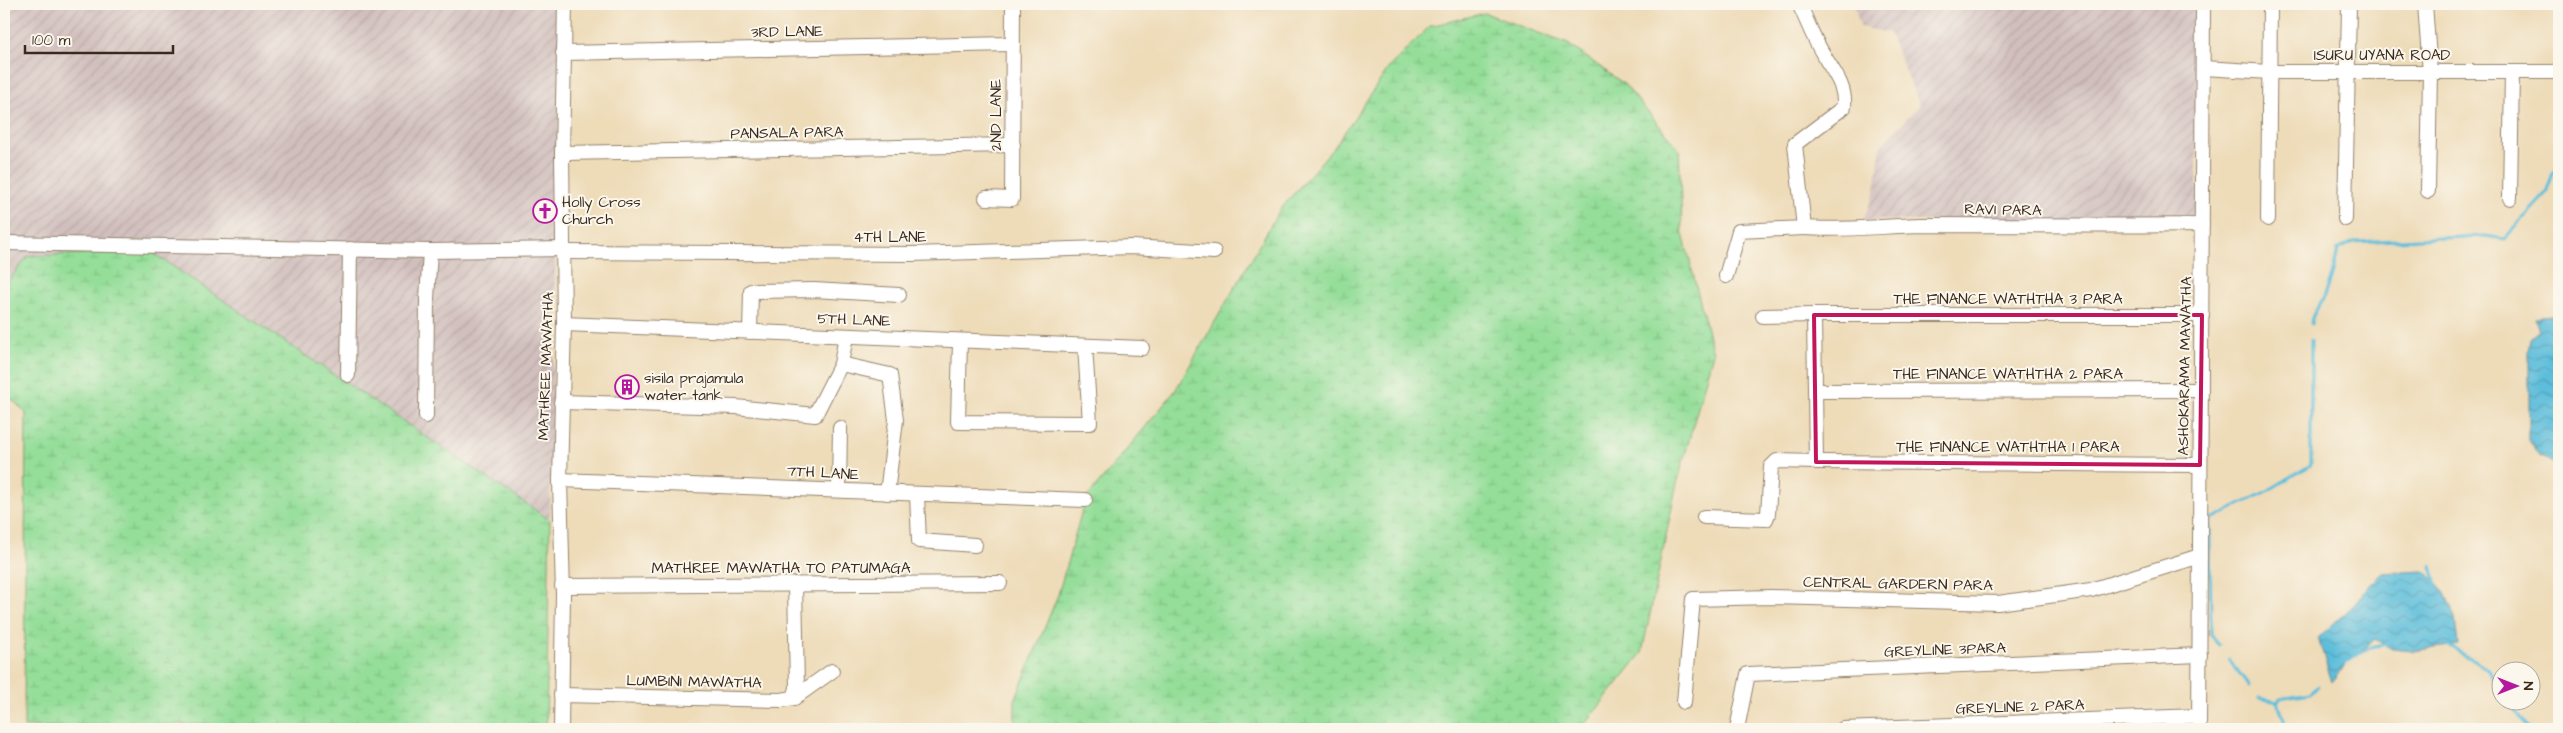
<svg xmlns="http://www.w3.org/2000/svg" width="2563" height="733" font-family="'Architects Daughter',sans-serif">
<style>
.industrial{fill:url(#industrial-furrows)}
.wetland{fill:url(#wetland-marsh);stroke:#68845c}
.water{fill:url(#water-waves);stroke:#4c747c}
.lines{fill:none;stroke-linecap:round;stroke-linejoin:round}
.stream{stroke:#5dbedb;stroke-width:3}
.minor-casing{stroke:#94836c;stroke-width:16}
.minor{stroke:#fff;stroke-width:14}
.marked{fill:none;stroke:#c2185b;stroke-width:4;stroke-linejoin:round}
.labels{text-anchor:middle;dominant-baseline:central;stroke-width:4;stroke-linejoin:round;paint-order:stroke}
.street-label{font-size:15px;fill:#3b2a1e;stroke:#fbf7ec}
.poi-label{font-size:15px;fill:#3b2a1e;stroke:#fbf7ec;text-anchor:start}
</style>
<defs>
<pattern id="industrial-furrows" width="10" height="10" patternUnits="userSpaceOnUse" patternTransform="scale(1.25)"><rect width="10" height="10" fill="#d1bfbd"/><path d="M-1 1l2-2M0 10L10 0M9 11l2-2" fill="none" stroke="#b4a4a2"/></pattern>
<pattern id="wetland-marsh" width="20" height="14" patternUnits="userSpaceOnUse" patternTransform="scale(1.25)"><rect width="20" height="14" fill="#94de99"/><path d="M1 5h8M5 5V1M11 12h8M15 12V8" fill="none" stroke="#80bf83"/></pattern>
<pattern id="water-waves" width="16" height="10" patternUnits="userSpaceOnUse" patternTransform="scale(1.25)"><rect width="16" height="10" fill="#5dbedb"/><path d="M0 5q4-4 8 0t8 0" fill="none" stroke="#4e9bb1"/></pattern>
</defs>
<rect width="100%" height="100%" fill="#fbf7ec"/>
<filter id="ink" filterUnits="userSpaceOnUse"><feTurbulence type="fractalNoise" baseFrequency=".02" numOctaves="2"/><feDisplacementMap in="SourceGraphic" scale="10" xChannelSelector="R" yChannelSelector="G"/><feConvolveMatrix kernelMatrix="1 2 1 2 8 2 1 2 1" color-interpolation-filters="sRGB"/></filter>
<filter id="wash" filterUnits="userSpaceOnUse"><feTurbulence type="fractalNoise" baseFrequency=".0096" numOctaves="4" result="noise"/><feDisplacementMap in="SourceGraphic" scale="20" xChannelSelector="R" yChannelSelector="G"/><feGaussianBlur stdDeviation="1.12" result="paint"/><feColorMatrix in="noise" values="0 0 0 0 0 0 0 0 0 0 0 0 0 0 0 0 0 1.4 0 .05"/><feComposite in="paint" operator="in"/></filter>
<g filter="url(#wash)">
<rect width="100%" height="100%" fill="#eedcb9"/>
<g class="industrial">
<polygon points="4,4 561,4 550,520 150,251 4,287"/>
<polygon points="1854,4 2197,4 2197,225 1863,220 1875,191 1881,146 1920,105 1889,33 1860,27"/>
</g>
<g class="wetland">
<polygon points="1485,13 1568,44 1624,84 1679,149 1682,230 1713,353 1676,487 1642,653 1581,729 1015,729 1015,700 1058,595 1085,500 1175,391 1279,211 1335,146 1390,66 1430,26"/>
<polygon points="150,251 550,520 546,729 208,729 207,724 24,727 26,413 4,392 4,287 28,256"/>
</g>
<g class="water">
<polygon points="2559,315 2559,467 2538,454 2529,440 2529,352 2531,338 2539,331 2535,318"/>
<polygon points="2425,571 2445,592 2455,619 2458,645 2412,651 2392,649 2375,639 2349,661 2332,682 2318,638 2355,604 2369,586 2383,573"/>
</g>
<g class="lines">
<g class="stream">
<path d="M2311,324C2311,313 2321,305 2325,295C2332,280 2335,265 2338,249L2354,242L2486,236L2504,239L2546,194L2553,173L2559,167"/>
<polyline points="2431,566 2436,585"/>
<polyline points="2219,645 2211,634 2210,520 2269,490 2311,465 2311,340"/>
<polyline points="2447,645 2488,668 2500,689"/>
<polyline points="2229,659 2249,686"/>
<polyline points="2346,663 2364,650 2389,643"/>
<polyline points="2259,698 2278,702"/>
<polyline points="2508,700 2529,729"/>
<polyline points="2287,729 2278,702 2280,698 2310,693 2318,686"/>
</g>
</g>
</g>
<g filter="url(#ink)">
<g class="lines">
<g class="minor-casing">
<g id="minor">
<polyline points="2425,4 2430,72 2428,191"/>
<polyline points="563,53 1012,44"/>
<polyline points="2204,68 2269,72 2559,72"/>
<polyline points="562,153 1013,145"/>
<polyline points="986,198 1012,199 1013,4"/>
<polyline points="2510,198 2512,72"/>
<polyline points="2268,219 2270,4"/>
<polyline points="2345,219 2349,4"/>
<path d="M1804,228C1843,231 1882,226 1921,225C2015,225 2109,226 2202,225"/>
<polyline points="4,243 430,251 563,249"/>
<polyline points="565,252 912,254 1132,247 1214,252"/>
<path d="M1726,276L1739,231L1804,228L1795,144L1844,107C1846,85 1833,72 1823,54C1813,38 1807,20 1799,4"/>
<polyline points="1814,315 2202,315"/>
<polyline points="564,324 1142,348"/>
<polyline points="750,332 751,291 814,290 899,295"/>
<polyline points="960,341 958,422 1090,423 1085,346"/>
<polyline points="841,364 890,375 896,420 887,493"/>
<polyline points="348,375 350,249"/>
<polyline points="1815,391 2201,390"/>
<polyline points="561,402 736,407 815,415 841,364 846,336"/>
<polyline points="426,416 427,299 430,251"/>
<polyline points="1816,462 2200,465"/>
<polyline points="560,480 1085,500"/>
<polyline points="839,490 840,428"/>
<polyline points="917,495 919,541 975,545"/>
<polyline points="1704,517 1766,519 1768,514 1771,467 1777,461 1816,462 1814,315 1763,316"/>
<polyline points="562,586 1000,583"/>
<polyline points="561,695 781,700 794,698 797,688 795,584"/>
<polyline points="794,698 832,671"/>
<polyline points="1684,702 1693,599 1771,597 1998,603 2091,590 2200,556"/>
<polyline points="561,729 563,594 560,480 564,324 562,153 565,4"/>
<polyline points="1737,729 1748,674 2200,655"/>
<polyline points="1843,729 2199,716"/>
<polyline points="2199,729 2203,4"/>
</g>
</g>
<use href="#minor" class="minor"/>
</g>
</g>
<path class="marked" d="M1814,315H2202L2200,465L1816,462Z"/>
<defs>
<g id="church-ring" transform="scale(1.25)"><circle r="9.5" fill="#fbf7ec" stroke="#b5179e" stroke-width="1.5"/><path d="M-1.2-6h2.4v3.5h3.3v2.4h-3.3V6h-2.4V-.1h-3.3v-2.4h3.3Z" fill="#b5179e"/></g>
<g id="building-ring" transform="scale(1.25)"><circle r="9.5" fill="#fbf7ec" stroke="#b5179e" stroke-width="1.5"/><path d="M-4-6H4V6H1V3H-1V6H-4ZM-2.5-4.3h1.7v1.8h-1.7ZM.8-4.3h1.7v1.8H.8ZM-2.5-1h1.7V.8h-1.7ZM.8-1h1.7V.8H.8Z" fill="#b5179e"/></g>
</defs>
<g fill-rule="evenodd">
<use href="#church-ring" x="545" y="211"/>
<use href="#building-ring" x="627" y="387"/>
</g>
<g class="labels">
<g class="street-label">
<text transform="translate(787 32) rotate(-1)">3RD LANE</text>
<text x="2382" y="55">ISURU UYANA ROAD</text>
<text transform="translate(996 115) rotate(-90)">2ND LANE</text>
<text transform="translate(787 133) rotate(-1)">PANSALA PARA</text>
<text transform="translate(2003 210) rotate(1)">RAVI PARA</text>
<text x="890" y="237">4TH LANE</text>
<text x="2008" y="299">THE FINANCE WATHTHA 3 PARA</text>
<text transform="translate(854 320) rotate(2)">5TH LANE</text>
<text transform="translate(546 366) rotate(-88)">MATHREE MAWATHA</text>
<text transform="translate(2185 366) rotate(-89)">ASHOKARAMA MAWATHA</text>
<text x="2008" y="374">THE FINANCE WATHTHA 2 PARA</text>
<text x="2008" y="447">THE FINANCE WATHTHA 1 PARA</text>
<text transform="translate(823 473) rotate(3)">7TH LANE</text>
<text x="781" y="568">MATHREE MAWATHA TO PATUMAGA</text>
<text transform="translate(1898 584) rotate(1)">CENTRAL GARDERN PARA</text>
<text transform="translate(1945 650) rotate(-2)">GREYLINE 3PARA</text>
<text transform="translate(694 682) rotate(1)">LUMBINI MAWATHA</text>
<text transform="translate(2020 707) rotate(-2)">GREYLINE 2 PARA</text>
</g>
<g class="poi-label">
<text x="562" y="202">Holly Cross<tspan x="562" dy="17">Church</tspan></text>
<text x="644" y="378">sisila prajamula<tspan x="644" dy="17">water tank</tspan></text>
</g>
</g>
<rect width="2563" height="733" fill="none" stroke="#fbf7ec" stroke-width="20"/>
<g transform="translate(2516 686) rotate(90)"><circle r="24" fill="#fbf7ec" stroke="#aea59a"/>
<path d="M0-4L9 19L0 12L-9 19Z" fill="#b5179e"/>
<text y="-8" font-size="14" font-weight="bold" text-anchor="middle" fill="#3b2a1e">N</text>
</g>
<path d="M25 45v8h148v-8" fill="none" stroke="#3b2a1e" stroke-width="2.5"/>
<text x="32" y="45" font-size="15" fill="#3b2a1e" stroke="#fbf7ec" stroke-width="4" paint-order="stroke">100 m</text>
</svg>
